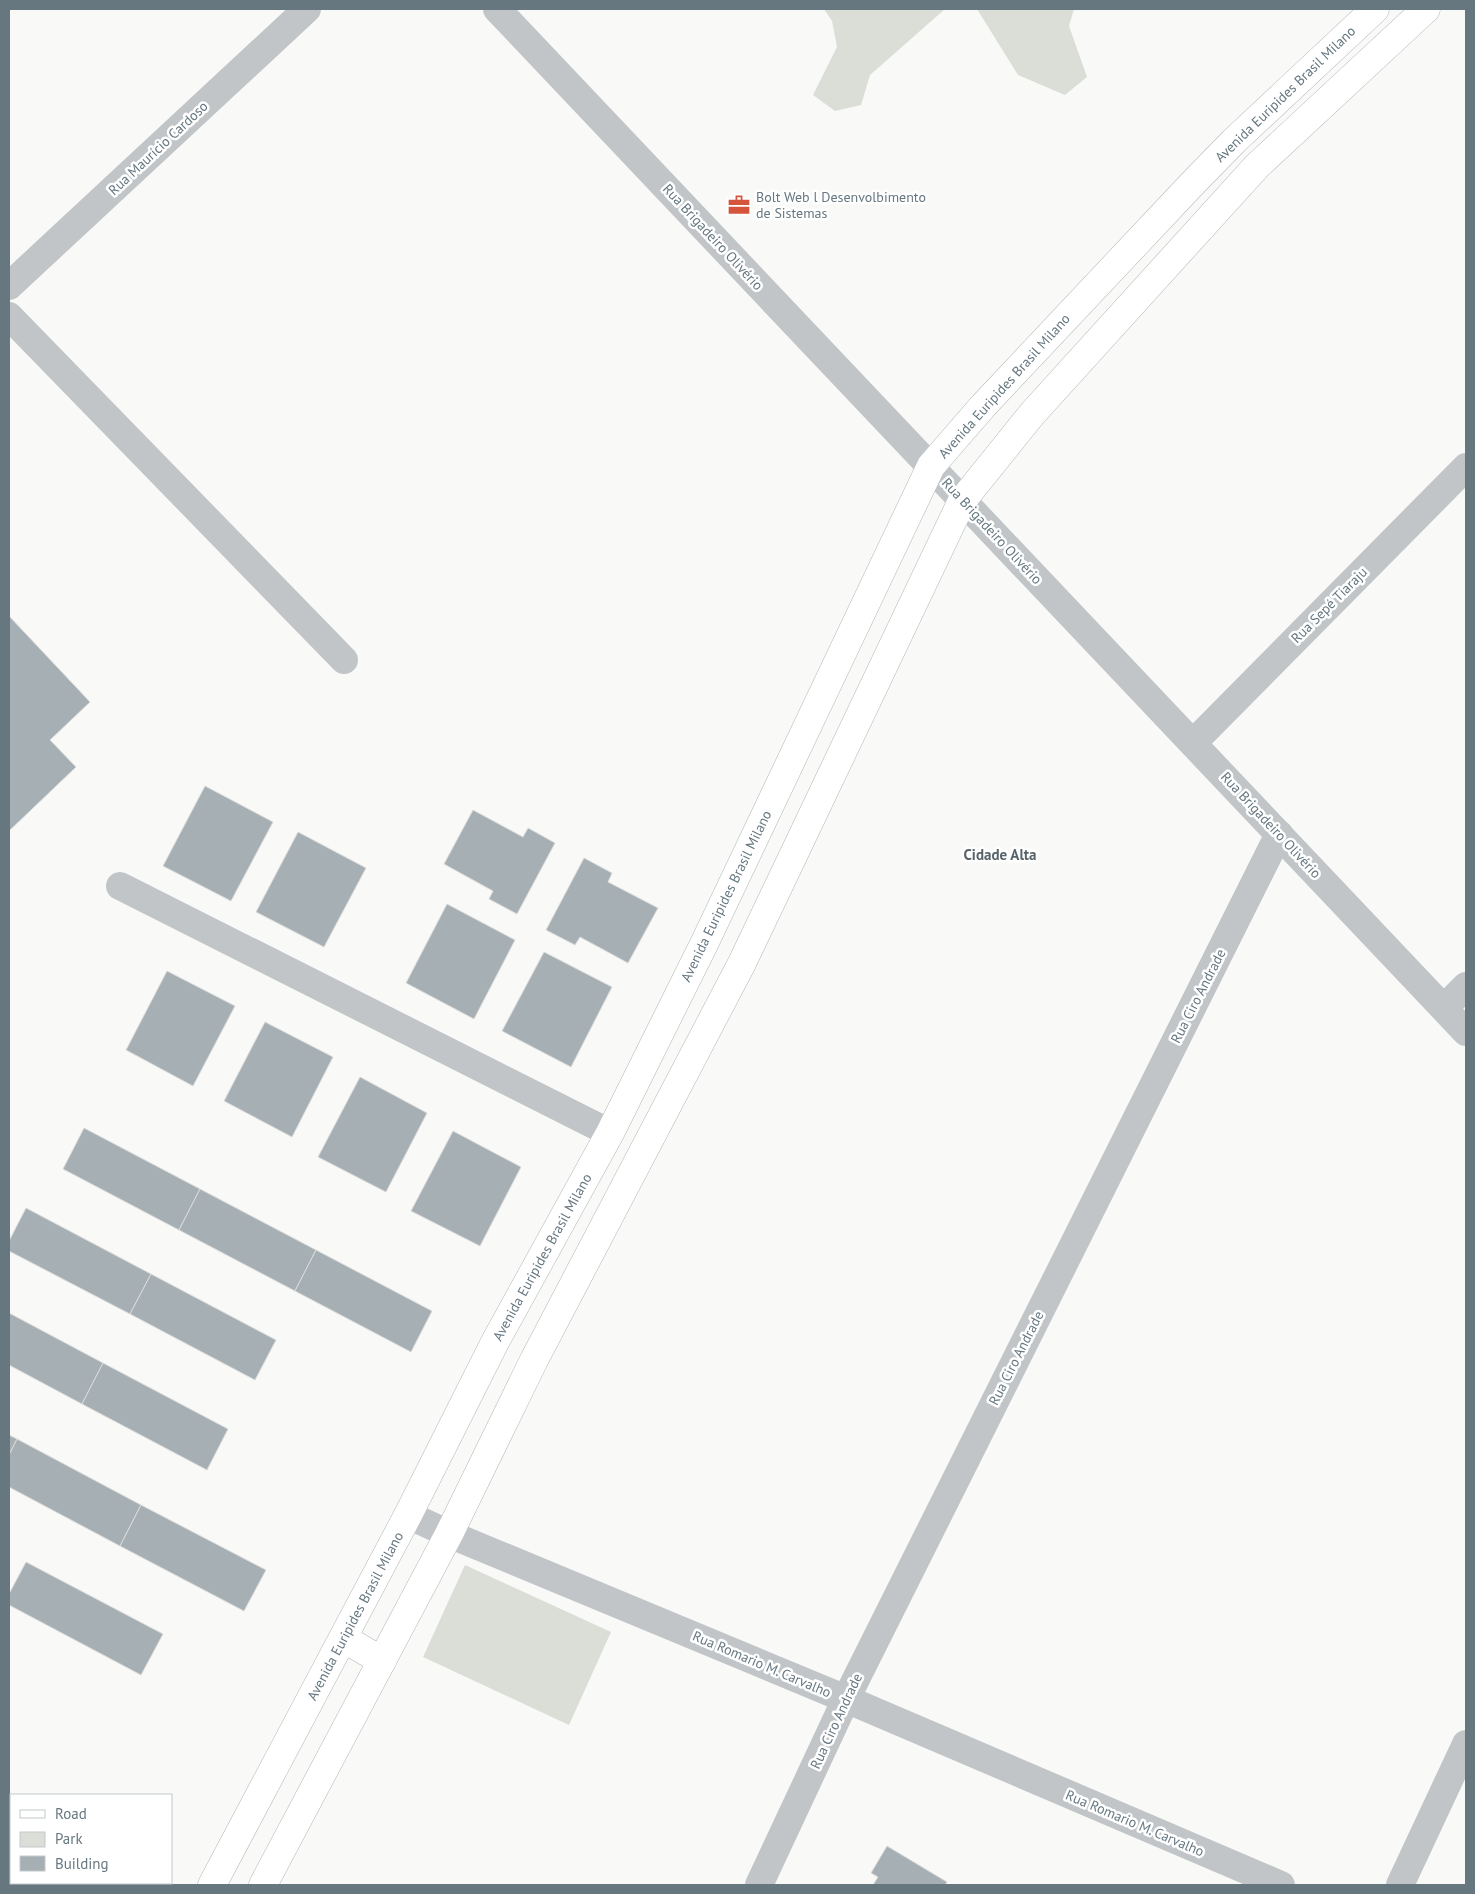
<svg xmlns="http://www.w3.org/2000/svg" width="1475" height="1894" font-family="'PT Sans',sans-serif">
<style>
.green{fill:#daded7}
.building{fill:#a6afb4;stroke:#dbdbda}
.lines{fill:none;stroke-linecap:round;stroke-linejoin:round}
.major-casing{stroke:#b2b8bb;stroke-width:29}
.minor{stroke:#c1c5c8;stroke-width:28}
.major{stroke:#fff;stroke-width:28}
.labels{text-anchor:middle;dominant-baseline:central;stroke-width:5;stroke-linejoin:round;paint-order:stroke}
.street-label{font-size:14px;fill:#667780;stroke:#fff}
.poi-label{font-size:14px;fill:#667780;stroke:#fff;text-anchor:start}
.neighbourhood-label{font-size:15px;font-weight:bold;fill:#58646b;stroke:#fff}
</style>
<rect width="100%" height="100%" fill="#f9f9f7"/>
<g class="green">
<polygon points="824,9 945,9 870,75 861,105 835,111 813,95 837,47 832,21"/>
<polygon points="977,9 1074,9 1069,26 1087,77 1065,95 1018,75"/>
<polygon points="465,1565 611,1632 569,1725 423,1657"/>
</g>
<g class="building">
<polygon points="9,616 90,702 50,740 76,767 9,831"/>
<polygon points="205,786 273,822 231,901 163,866"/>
<polygon points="473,810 523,837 528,828 555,843 517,914 489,899 493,891 444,864"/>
<polygon points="298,832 366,868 324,947 256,912"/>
<polygon points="584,858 612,873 608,882 658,908 628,963 580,937 575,945 546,930"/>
<polygon points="447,904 515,940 474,1019 406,983"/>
<polygon points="544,952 612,987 571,1067 502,1031"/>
<polygon points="167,971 235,1006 193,1086 126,1050"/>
<polygon points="265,1022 333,1057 292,1137 224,1101"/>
<polygon points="360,1077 427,1113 386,1192 318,1157"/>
<polygon points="84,1128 200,1189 179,1230 63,1169"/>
<polygon points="453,1131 521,1167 480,1246 411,1211"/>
<polygon points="200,1189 316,1250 295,1291 179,1230"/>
<polygon points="26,1208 151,1274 130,1314 9,1251 9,1241"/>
<polygon points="316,1250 432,1311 411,1352 295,1291"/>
<polygon points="151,1274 276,1340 255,1380 130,1314"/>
<polygon points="9,1313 103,1363 82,1404 9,1365"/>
<polygon points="103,1363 228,1429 207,1470 82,1404"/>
<polygon points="9,1435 17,1439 9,1455"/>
<polygon points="17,1439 141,1505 120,1546 9,1487 9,1455"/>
<polygon points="141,1505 266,1570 244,1611 120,1546"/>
<polygon points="26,1562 163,1634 141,1675 9,1605 9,1594"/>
<polygon points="887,1846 947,1882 945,1885 873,1885 878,1877 871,1873"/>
</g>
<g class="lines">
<g class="major-casing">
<g id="major">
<polyline points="343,1638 382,1661"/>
<polyline points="212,1885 408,1515 495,1342 610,1133 704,944 931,466 983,406 1192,184 1234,141 1375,9"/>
<polyline points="263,1885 449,1534 534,1360 742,963 962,501 1032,414 1257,166 1426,9"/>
</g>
</g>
<g class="minor">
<polyline points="497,9 1466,1032"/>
<polyline points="9,286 307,9"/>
<polyline points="9,316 344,660"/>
<polyline points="1193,743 1466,467"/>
<polyline points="120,886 610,1133"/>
<polyline points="1444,1008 1466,986"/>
<polyline points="408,1515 449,1534 846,1699 1281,1885"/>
<polyline points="759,1885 846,1699 1279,834"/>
<polyline points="1400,1885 1466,1744"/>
</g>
<use href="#major" class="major"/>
</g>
<defs>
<g id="office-bare" transform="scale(1.725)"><path d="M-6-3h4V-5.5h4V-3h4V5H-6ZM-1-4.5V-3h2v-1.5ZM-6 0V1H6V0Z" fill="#d5553c" stroke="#fff" stroke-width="2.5" paint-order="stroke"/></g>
</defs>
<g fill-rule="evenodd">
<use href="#office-bare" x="739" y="205"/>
</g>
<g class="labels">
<g class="street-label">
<text transform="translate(1285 94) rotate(-44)">Avenida Euripides Brasil Milano</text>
<text transform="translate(158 148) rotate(-43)">Rua Maurício Cardoso</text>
<text transform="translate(713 237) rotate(47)">Rua Brigadeiro Olivério</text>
<text transform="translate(1004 386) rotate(-48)">Avenida Euripides Brasil Milano</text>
<text transform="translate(992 531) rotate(47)">Rua Brigadeiro Olivério</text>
<text transform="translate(1329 605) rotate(-45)">Rua Sepé Tiaraju</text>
<text transform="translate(1271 825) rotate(47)">Rua Brigadeiro Olivério</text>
<text transform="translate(726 896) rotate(-64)">Avenida Euripides Brasil Milano</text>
<text transform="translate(1198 996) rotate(-63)">Rua Ciro Andrade</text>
<text transform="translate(542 1257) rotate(-61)">Avenida Euripides Brasil Milano</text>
<text transform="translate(1016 1358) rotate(-63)">Rua Ciro Andrade</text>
<text transform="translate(355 1616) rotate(-62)">Avenida Euripides Brasil Milano</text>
<text transform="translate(762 1664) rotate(23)">Rua Romario M. Carvalho</text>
<text transform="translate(836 1721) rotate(-65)">Rua Ciro Andrade</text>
<text transform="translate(1135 1823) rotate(23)">Rua Romario M. Carvalho</text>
</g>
<g class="poi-label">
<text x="756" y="197">Bolt Web l Desenvolbimento<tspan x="756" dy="16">de Sistemas</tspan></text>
</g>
<g class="neighbourhood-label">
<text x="1000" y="854">Cidade Alta</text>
</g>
</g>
<rect width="1475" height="1894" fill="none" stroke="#667780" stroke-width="20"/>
<rect x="10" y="1794" width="162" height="90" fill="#ffffff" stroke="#c2c9cc"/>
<rect x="20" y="1810" width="25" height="8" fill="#ffffff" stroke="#c2c9cc"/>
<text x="55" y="1819" font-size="15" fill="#667780">Road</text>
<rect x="20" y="1832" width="25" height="15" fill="#daded7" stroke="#c2c9cc"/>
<text x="55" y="1844" font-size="15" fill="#667780">Park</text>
<rect x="20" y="1856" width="25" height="15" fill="#a6afb4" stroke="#c2c9cc"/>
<text x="55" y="1869" font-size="15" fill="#667780">Building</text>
</svg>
